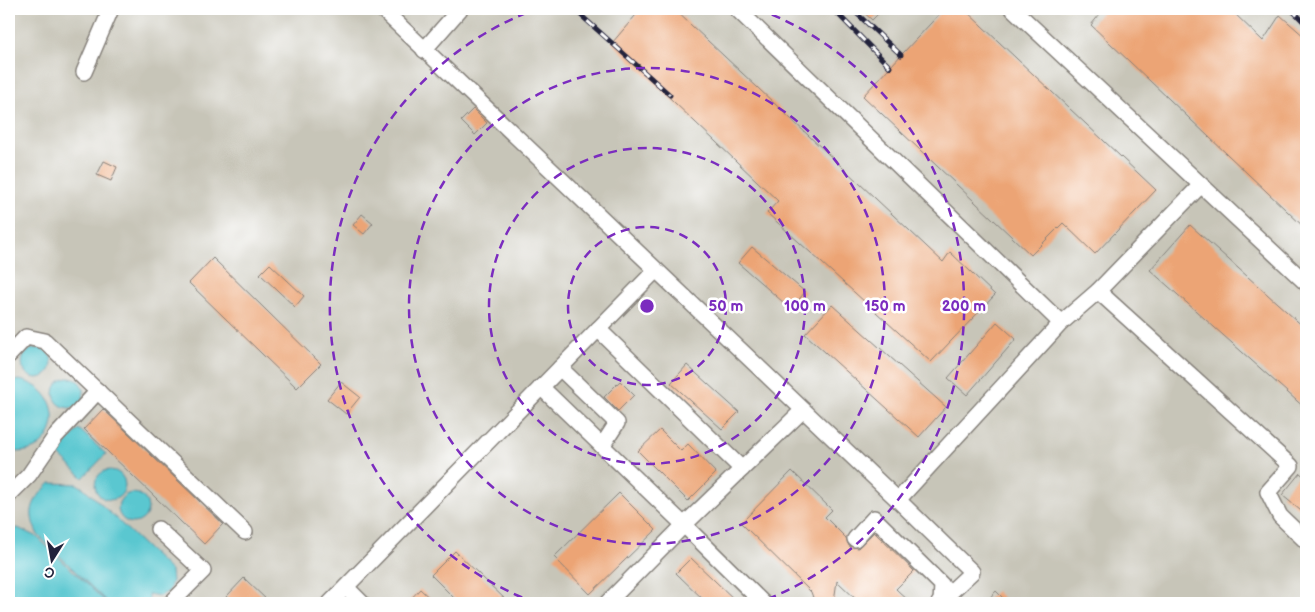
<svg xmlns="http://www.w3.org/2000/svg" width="1315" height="612" font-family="'Balsamiq Sans',sans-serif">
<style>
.industrial{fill:#c7c5b8}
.water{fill:#5ac7d0;stroke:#3e7486}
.building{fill:#eca474}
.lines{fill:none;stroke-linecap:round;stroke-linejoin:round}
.minor-casing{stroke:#85807a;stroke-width:18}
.minor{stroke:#fff;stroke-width:15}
.rail-casing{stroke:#22223b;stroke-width:5}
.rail{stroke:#fff;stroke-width:3;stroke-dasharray:9;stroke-linecap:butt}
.ring{fill:none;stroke:#7b2cbf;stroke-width:2.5;stroke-dasharray:9 6}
.centre{fill:#7b2cbf;stroke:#fff;stroke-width:2.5}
.ring-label{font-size:15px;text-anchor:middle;font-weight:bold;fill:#7b2cbf;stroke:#fff;stroke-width:5;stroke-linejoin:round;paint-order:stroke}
</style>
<rect width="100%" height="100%" fill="#fff"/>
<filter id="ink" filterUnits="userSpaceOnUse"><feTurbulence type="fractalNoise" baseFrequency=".02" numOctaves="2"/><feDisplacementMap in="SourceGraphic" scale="10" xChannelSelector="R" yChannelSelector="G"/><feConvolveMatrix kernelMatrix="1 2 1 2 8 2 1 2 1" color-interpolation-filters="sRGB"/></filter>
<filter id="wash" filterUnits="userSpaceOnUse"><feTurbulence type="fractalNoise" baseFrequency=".0096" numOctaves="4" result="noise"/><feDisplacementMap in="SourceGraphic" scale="20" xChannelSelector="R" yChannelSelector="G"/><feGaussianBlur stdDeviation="1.12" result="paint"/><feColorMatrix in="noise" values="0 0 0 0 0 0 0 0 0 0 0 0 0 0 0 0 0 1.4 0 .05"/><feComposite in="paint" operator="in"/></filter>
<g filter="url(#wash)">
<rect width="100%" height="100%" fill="#e8dfba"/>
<rect class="industrial" x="9" y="9" width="1297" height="594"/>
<g class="water">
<circle cx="37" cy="363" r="15"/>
<circle cx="69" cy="393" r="15"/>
<path d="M20,380C72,392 59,460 9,451V381Z"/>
<polygon points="79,429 106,454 83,478 57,453"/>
<circle cx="110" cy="485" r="15"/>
<path d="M50,483L77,484L85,489L171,571L172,581L169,591L160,596L148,594L150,603H108L38,535C26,511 32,501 50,483Z"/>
<circle cx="133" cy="508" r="15"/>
<polygon points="18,528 37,537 107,603 10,603 9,530"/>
</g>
<g id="blocks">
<g class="building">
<polygon points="641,9 674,9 943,262 950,252 995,295 931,362 767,213 778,201 612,43"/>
<polygon points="860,9 883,9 872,20"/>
<polygon points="944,9 964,9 1156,190 1095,254 1063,223 1031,255 863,96"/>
<polygon points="1104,9 1230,9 1263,41 1280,15 1306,38 1306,229 1091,25"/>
<polygon points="473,109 487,123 475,135 461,121"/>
<polygon points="104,161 117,167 111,181 97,175"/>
<polygon points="362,214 373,223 364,234 353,225"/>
<polygon points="1190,225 1306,329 1306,409 1150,270"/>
<polygon points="752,247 805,292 791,309 738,263"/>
<polygon points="213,258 321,364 297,388 189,283"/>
<polygon points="270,264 304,296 295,307 260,274"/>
<polygon points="832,305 946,407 919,437 805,334"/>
<polygon points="997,322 1016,339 967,395 948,378"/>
<polygon points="687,365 739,412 722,429 671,383"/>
<polygon points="620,381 634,395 618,411 604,397"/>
<polygon points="341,382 360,397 346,414 327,399"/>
<polygon points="103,409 223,524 204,544 84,429"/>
<polygon points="660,430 681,451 688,444 716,473 688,501 638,451"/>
<polygon points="792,471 832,510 825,517 846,538 849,546 858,548 874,532 914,571 896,589 911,603 860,603 837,581 834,601 815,603 811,592 741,523"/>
<polygon points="1300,473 1306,478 1306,515 1282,495"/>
<polygon points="619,493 656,530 590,594 554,557"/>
<polygon points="455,551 509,603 459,603 431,575"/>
<polygon points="691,558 738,603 707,603 676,573"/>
<polygon points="244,578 270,603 233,603 226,597"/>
<polygon points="420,589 435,603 407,603"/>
<polygon points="996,591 1008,603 985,603"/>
</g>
</g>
</g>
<g filter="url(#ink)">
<use href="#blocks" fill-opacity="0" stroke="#85807a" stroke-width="1"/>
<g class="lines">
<g class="minor-casing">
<g id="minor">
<polyline points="382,9 898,500 1061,323 1098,291 1201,185"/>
<polyline points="737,9 1061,323"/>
<polyline points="1013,9 1306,283"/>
<polyline points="424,50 460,9"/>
<polyline points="84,72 111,9"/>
<polyline points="1098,291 1291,466 1268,492 1280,516 1306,541"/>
<polyline points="598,329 742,469"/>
<polyline points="9,355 26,337 45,341 245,532"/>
<polyline points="560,368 617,423 602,446"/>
<polyline points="541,387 684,525 803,410"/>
<polyline points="9,495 29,475 55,437 98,391"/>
<polyline points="898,500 972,572 939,603"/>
<polyline points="158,529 203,571 171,603"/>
<polyline points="855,539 874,518 942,585 941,603"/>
<polyline points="346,587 362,603"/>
<polyline points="330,603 656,270"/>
<polyline points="607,603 684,525 763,603"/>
</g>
</g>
<use href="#minor" class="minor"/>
<g class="rail-casing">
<g id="rail">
<polyline points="574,9 670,95"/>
<polyline points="833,9 890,67"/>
<polyline points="852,9 901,55"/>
<polyline points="1291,9 1306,24"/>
</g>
</g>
<use href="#rail" class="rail"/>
</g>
</g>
<g class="ring">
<circle cx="647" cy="306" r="79"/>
<circle cx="647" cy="306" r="158"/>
<circle cx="647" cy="306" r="238"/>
<path d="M536 603A317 317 0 0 1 536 9M758 9A317 317 0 0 1 758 603"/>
</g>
<circle cx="647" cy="306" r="8" class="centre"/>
<g class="ring-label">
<text x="726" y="311">50 m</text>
<text x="805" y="311">100 m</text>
<text x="885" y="311">150 m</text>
<text x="964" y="311">200 m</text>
</g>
<rect width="1315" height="612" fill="none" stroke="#fff" stroke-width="30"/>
<g transform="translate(52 560) rotate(191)" stroke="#ffffff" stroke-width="4" paint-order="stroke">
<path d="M0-4L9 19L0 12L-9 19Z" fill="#22223b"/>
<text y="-8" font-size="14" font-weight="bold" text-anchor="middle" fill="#22223b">С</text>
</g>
</svg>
